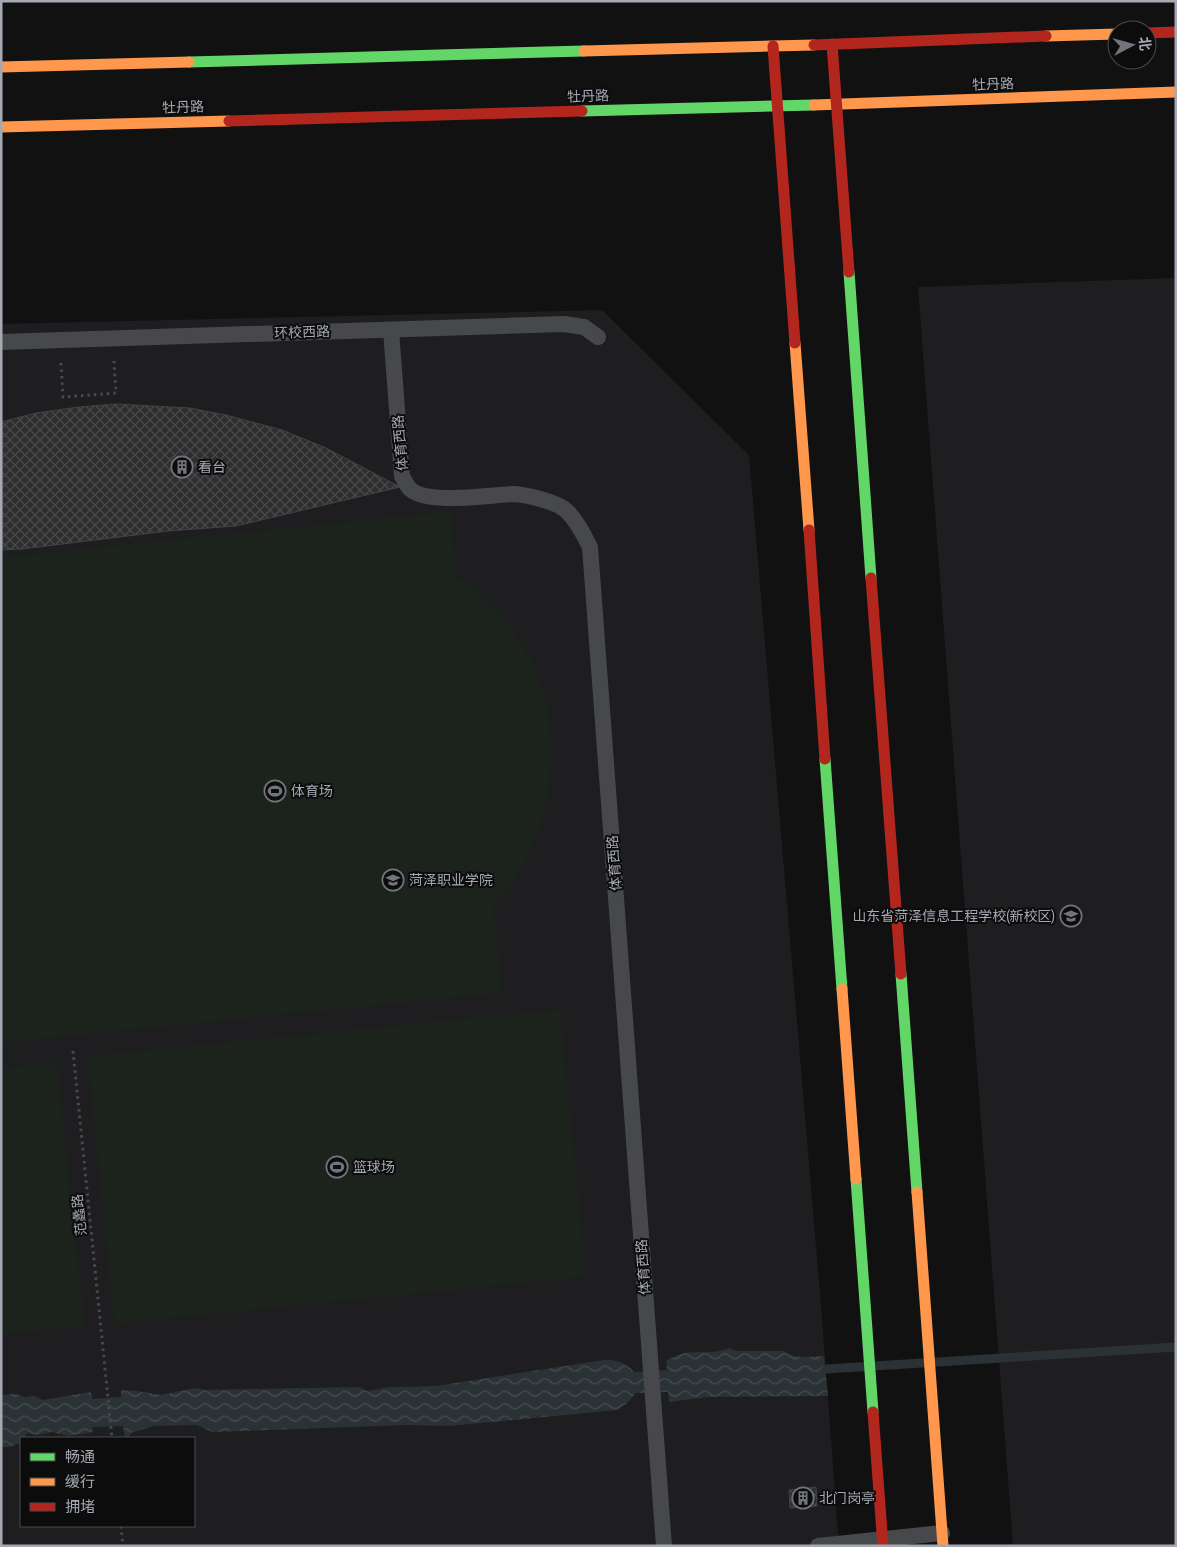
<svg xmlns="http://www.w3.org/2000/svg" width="1177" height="1547" font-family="'Asap Condensed','Noto Sans SC',sans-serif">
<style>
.built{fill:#1e1e20;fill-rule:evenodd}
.pitch{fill:#1c221c}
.water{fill:url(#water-waves)}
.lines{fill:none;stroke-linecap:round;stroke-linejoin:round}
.stream{stroke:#2a3236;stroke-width:9}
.building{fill:url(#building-cross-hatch);stroke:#414245}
.path{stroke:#48494c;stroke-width:3;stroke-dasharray:2.5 4;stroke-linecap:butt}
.lane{stroke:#46484b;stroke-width:16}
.fast{stroke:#63d668;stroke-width:11}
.slow{stroke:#ff974d;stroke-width:11}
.jam{stroke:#b3261e;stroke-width:11}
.labels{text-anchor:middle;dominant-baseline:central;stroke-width:4;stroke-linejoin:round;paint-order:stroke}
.street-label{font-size:14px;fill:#a4a9b2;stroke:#0c0c0d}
.poi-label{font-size:14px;fill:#a4a9b2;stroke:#0c0c0d;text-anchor:start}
</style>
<defs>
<pattern id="water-waves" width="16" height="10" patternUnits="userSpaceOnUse" patternTransform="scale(1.25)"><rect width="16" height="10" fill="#2a3236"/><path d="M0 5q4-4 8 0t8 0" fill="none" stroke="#464d51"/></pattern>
<pattern id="building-cross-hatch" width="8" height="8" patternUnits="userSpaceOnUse" patternTransform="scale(1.25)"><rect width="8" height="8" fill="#2e2e2f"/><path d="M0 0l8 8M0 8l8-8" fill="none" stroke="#49494b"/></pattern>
</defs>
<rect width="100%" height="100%" fill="#111112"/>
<g class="built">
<polygon points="1176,278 1176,1546 1013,1546 918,287"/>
<path d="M602,310L749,455L821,1305L839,1546H1V324ZM21,1438H194V1526H21Z"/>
</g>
<g class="pitch">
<path d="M451,511L457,576C463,581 470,585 476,589C502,612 524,643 538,675C561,732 554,809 525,863C516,878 505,892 494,906L502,993L1,1043V557Z"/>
<polygon points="560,1009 587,1277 114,1324 87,1056"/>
<polygon points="57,1062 85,1326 1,1334 1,1068"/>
</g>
<path class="water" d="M730,1348L736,1351H784C794,1360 811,1356 824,1356L828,1396L708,1397L669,1402L668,1392L636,1393L626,1404L617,1410L449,1426L407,1425L212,1432L197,1425L153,1426L131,1433L128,1438H125L123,1426L93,1427V1432L69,1436L52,1432L37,1435L27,1433L24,1438H21L20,1443L9,1447H1V1395L16,1394L24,1397L33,1396L43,1400L91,1392L92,1399L121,1397V1390L137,1391L161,1395L195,1388L204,1390L359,1387L367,1391L391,1387L436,1386L604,1360C617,1360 625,1362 634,1372L667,1370L666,1361C685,1350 689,1353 710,1352C716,1352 723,1350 730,1348Z"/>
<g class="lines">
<polyline class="stream" points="826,1369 1176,1347"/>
</g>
<g class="building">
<polygon points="116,404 190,408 226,415 282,430 326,448 400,487 236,526 168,531 22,549 1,550 1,422 36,413 79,407"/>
<polygon points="816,1487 817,1506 790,1508 789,1490"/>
</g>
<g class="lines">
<g class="path">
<polyline points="61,363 63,397 116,393 114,361"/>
<polyline points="73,1051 112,1438"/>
<polyline points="121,1526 123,1546"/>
</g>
<g class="lane">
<path d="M391,330L402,476C404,480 407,486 410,489C427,505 489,495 513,494C523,494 552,501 561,507C573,513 584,535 590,547L664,1546"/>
<polyline points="1,342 564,324 584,327 598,337"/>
<polyline points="818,1546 942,1533"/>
</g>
<g class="fast">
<polyline points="189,62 584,51"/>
<polyline points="582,111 814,105"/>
<polyline points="849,272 871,578"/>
<polyline points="825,759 842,989"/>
<polyline points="901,974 917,1192"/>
<polyline points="856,1179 873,1412"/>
</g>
<g class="slow">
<polyline points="1046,36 1117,34"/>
<polyline points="584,51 814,45"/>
<polyline points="1,67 189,62"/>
<polyline points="814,105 1176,92"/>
<polyline points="1,127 229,121"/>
<polyline points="795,343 809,530"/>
<polyline points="842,989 856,1179"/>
<polyline points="917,1192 943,1546"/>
</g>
<g class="jam">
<polyline points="1147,33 1176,32"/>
<polyline points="832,44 849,272"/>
<polyline points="814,45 1046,36"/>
<polyline points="773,46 795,343"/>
<polyline points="229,121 582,111"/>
<polyline points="809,530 825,759"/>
<polyline points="871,578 901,974"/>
<polyline points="873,1412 883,1546"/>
</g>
</g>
<defs>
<g id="building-ring" transform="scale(1.125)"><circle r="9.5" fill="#0c0c0d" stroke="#71747a" stroke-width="1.5"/><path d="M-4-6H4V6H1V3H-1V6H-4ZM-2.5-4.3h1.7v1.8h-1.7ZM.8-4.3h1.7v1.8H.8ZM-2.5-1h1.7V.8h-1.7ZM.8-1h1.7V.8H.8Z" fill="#71747a"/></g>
<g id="stadium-ring" transform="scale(1.125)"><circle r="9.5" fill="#0c0c0d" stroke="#71747a" stroke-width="1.5"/><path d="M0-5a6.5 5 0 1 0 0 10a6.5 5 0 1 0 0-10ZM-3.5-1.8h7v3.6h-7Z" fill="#71747a"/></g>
<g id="university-ring" transform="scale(1.125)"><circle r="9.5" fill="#0c0c0d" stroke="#71747a" stroke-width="1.5"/><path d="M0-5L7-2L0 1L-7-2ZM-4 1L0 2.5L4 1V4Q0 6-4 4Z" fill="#71747a"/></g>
<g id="school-ring" transform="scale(1.125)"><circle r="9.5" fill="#0c0c0d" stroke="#71747a" stroke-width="1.5"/><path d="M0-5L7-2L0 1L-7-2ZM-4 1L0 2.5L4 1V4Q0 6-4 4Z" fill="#71747a"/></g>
</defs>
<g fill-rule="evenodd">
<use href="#building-ring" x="182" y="467"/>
<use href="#stadium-ring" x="275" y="791"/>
<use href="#university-ring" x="393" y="880"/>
<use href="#school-ring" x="1071" y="916"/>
<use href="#stadium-ring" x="337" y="1167"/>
<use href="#building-ring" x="803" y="1498"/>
</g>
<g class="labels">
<g class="street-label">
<text transform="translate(993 84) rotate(-2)">牡丹路</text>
<text transform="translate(588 96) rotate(-2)">牡丹路</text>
<text transform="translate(183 107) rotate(-2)">牡丹路</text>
<text transform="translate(302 332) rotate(-2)">环校西路</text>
<text transform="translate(400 443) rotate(-95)">体育西路</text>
<text transform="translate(614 863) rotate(-94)">体育西路</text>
<text transform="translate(79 1215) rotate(-96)">范蠡路</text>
<text transform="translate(643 1267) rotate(-94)">体育西路</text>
</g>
<g class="poi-label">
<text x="198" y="467">看台</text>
<text x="291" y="791">体育场</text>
<text x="409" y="880">菏泽职业学院</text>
<text x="1055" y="916" text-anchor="end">山东省菏泽信息工程学校(新校区)</text>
<text x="353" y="1167">篮球场</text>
<text x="819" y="1498">北门岗亭</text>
</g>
</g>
<rect width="1177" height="1547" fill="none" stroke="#a4a9b2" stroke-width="5"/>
<rect x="20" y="1437" width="175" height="90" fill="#0c0c0d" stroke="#494b4f"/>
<rect x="30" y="1453" width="25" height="8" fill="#63d668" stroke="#494b4f"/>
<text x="65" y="1462" font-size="15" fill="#a4a9b2">畅通</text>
<rect x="30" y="1478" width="25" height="8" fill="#ff974d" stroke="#494b4f"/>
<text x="65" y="1487" font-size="15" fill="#a4a9b2">缓行</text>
<rect x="30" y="1503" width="25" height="8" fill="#b3261e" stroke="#494b4f"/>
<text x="65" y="1512" font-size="15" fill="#a4a9b2">拥堵</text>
<g transform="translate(1132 45) rotate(84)"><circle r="24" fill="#0c0c0d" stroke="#494b4f"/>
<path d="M0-4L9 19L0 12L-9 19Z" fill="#71747a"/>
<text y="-8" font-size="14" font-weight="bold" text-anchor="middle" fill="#a4a9b2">北</text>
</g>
</svg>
